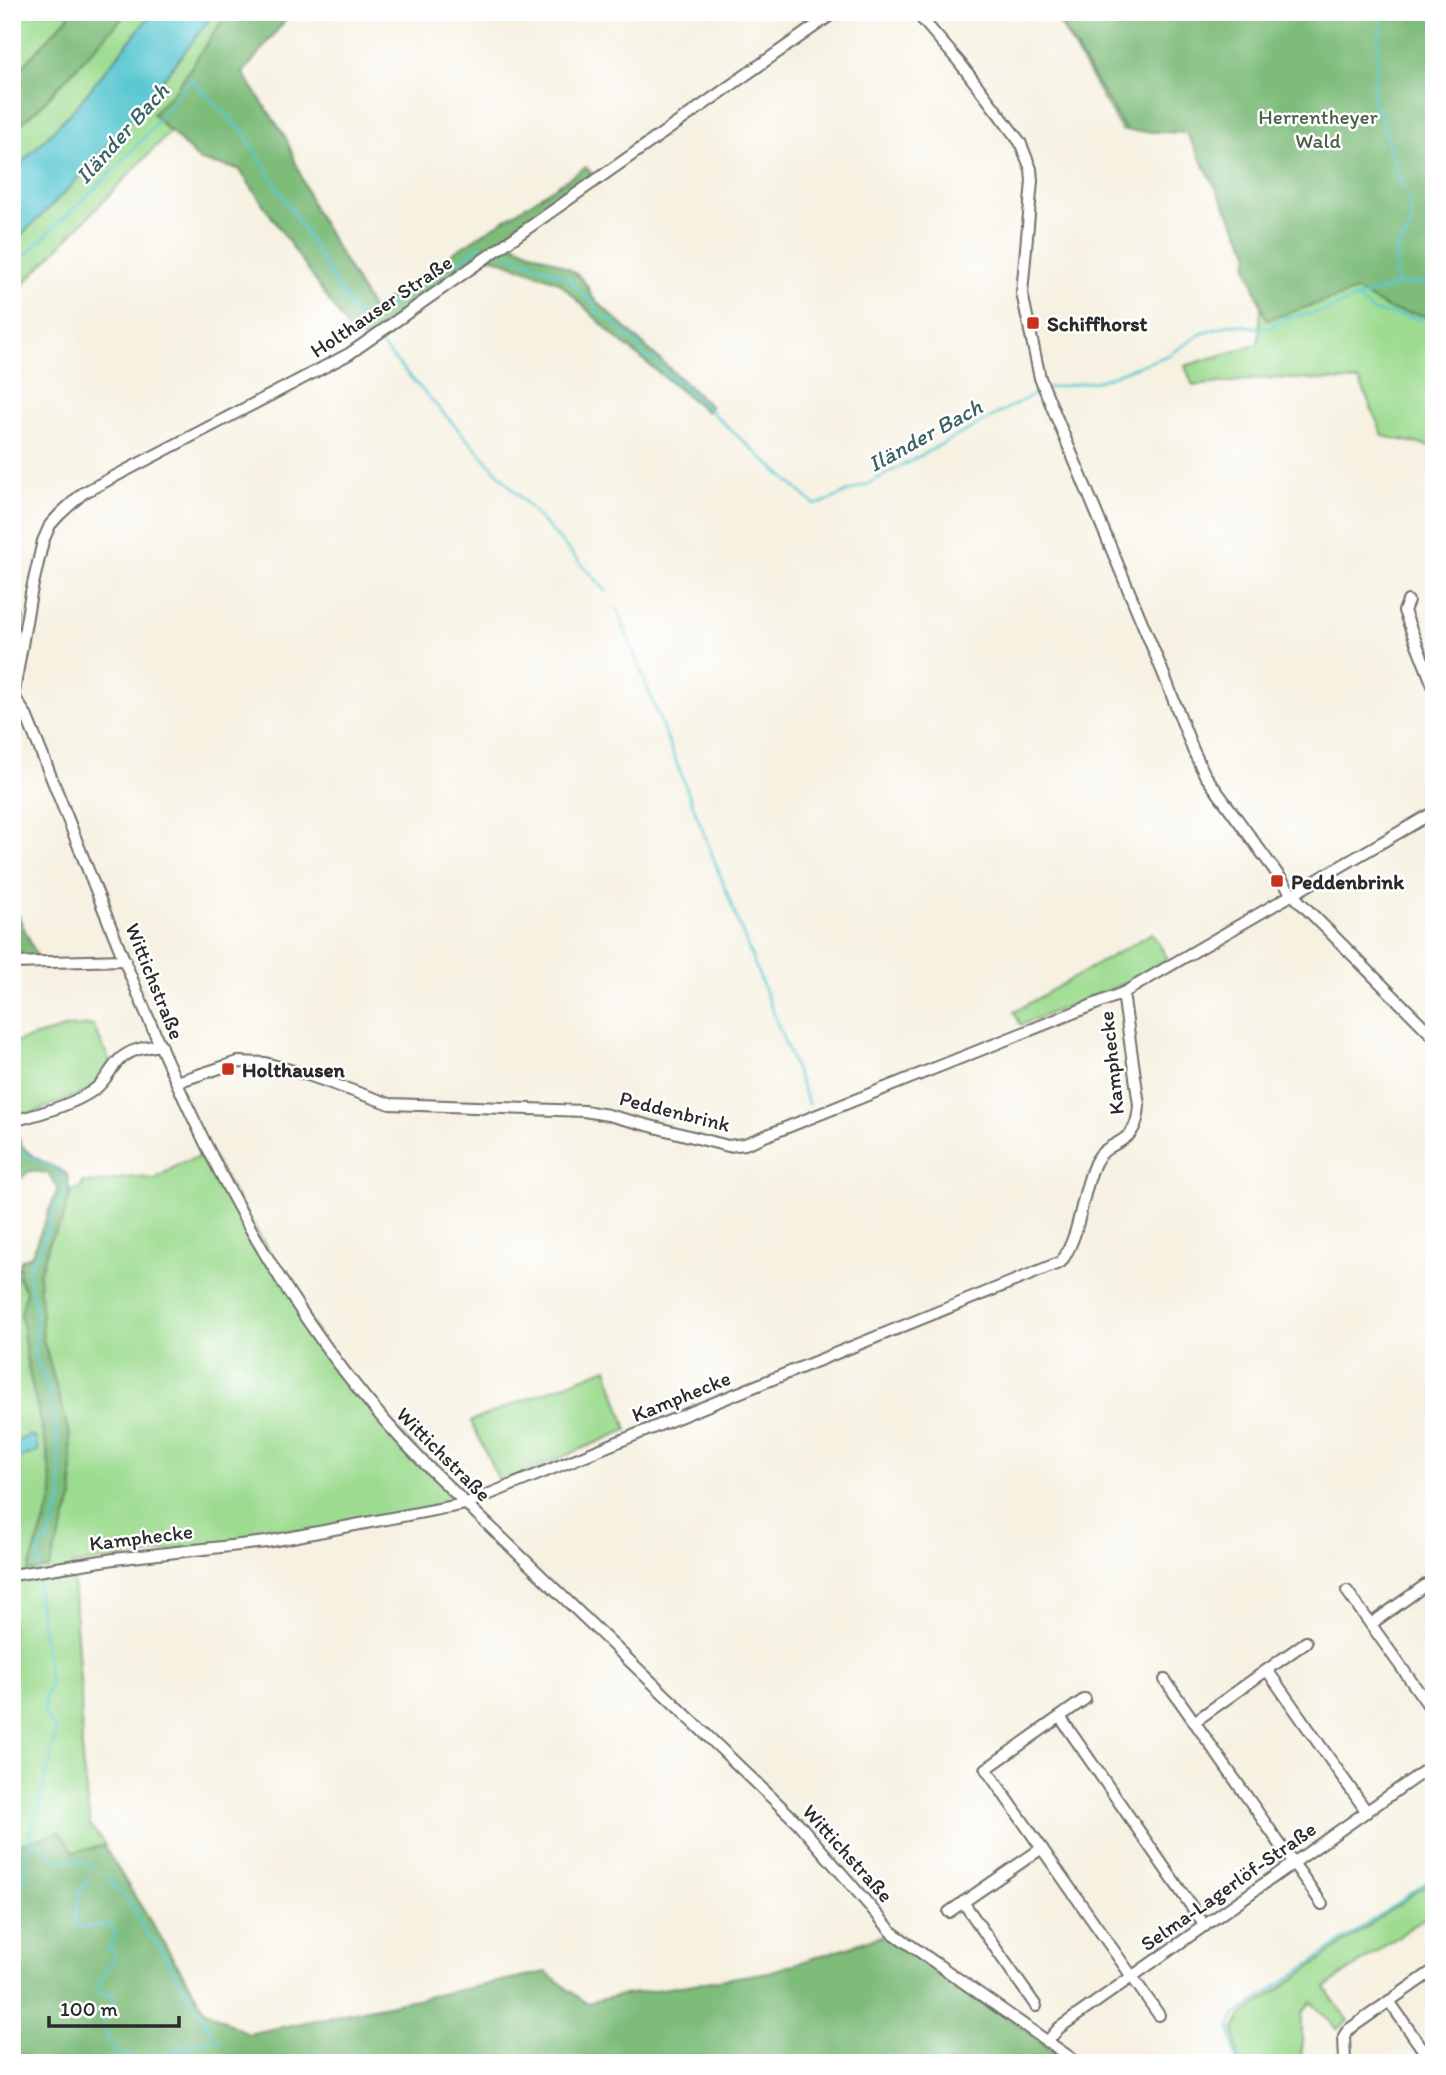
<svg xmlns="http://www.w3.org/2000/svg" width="1446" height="2075" font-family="Itim,sans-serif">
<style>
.green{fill:#9ddc90;stroke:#64845e;stroke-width:2}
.forest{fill:#7ebc7a;stroke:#547452;stroke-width:2}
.water{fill:#5bc8d2;stroke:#437a7e;stroke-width:2}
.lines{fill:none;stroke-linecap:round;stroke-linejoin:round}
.stream{stroke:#5bc8d2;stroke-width:2.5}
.minor-casing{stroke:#72706b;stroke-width:14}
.minor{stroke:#fff;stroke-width:10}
.poi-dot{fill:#c8321e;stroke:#fff;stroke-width:2.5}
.labels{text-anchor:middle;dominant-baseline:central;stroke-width:5;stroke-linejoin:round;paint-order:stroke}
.park-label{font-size:21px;fill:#4d6049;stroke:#fff}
.street-label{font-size:21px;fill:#2b2b2b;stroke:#fff}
.poi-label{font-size:21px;font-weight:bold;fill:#2b2b2b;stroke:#fff;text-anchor:start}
.water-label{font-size:23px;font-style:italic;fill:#3c6265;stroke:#fff}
</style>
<rect width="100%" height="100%" fill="#fff"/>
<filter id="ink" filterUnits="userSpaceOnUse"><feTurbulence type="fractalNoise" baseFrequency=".0143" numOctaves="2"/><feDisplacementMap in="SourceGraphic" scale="14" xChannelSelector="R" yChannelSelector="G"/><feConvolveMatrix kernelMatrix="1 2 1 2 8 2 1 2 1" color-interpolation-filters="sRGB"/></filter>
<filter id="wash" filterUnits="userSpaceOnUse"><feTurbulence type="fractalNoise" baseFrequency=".00686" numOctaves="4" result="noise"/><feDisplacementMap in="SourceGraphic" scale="28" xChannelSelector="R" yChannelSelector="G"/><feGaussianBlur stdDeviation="1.57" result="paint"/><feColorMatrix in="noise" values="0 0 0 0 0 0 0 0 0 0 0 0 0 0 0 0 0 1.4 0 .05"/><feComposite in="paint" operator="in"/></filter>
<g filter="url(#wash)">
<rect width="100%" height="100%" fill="#f6f1e1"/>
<g class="green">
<polygon points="12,12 69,12 68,17 12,78"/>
<polygon points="128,12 153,12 77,106 12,173 12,132 40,107"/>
<path d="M215,12H228L177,88L153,114L170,132L12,296V243C89,174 153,95 215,12Z"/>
<polygon points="1053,12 1434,12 1434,447 1383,436 1360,381 1268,378 1193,386 1185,366 1258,344 1261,307 1247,262 1257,257 1187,134 1180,114 1122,131"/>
<polygon points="1152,933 1168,959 1126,983 1021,1025 1014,1012"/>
<polygon points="93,1025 113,1068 95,1088 12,1121 12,1043 68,1027"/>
<polygon points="210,1153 333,1359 465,1504 359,1524 72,1565 81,1696 82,1760 90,1825 105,1845 74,1852 33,1840 222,2043 530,1975 570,2016 795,1986 790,1966 884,1935 893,1947 1066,2063 12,2063 12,1269 19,1267 18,1279 26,1291 21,1314 27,1363 47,1453 53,1497 28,1571 49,1568 73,1497 70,1437 43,1339 39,1275 51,1238 63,1220 69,1192 82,1187 82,1182 92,1183 133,1177 155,1179 181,1163"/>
<polygon points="607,1368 627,1430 500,1483 471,1421"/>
<polygon points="1434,1879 1434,1911 1325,1988 1348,2021 1337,2029 1311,2002 1302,2013 1302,2063 1239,2063 1234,2029 1243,2015"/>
</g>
<g class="forest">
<polygon points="69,12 128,12 39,107 12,132 12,78 68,17"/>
<path d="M228,12H292L243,73L286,138L314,209L373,310L442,260L586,167L592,174L502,238C527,255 585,263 591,296L711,407L707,412L615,337L559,282L480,253L369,341L351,333L239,169L200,161L153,114L177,88Z"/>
<polygon points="1054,12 1434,12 1434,317 1391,310 1357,291 1267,320 1247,267 1250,253 1187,133 1126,131"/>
<polygon points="12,614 24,616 12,695"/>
<polygon points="12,902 38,959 12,962"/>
<path d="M18,1120C11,1154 43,1160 67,1174L70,1195L63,1220L51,1238L39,1275L43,1339L70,1437L73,1497L49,1568L28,1572L53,1497L48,1453L27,1363L21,1314L26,1291C19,1279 17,1273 21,1260L31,1256L58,1188L48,1173L29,1171L12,1186V1121Z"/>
<polygon points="60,1832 74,1852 104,1846 205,2010 248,2034 546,1972 586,2003 618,1996 769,1972 893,1933 1071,2063 12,2063 12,1854 17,1845"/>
</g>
<g class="water">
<path d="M153,12H215C151,96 91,172 12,243V173L77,106Z"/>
<polygon points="29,1435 36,1438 38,1451 18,1459 15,1454 13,1444"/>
</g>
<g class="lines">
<g class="stream">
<polyline points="1377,55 1383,12"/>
<polyline points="1377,60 1372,100 1380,114 1400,184 1405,188"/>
<path d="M508,253L569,278L578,290L595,304L596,312L613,321L624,334L635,341L645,357L656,360L670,378L675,377L732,431L815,505C834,501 848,489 866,485L1042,390"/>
<polyline points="12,268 115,169 147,134 191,79 243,131 360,323"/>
<path d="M1398,285L1395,274L1397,248C1413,233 1414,215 1406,195"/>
<polyline points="1356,298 1372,311 1434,321"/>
<polyline points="384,310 482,245"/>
<polyline points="382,346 607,592"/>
<polyline points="1048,388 1098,381 1169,355 1201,334 1232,324 1267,329 1285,318 1328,310 1356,298 1402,284 1422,284 1434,280"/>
<polyline points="617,609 809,1105"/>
<path d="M12,1138L16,1149L60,1172L66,1184L65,1193L55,1208L40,1250L28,1269C30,1296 43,1321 33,1348L50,1393L48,1404L56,1424L61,1481L62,1497L48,1541L39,1547V1568"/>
<path d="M39,1575L38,1598L50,1685L45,1698L44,1713L56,1731C53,1750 48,1768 44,1786C41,1803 32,1818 30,1835C44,1854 59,1864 82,1861L91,1867"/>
<polyline points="107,1876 134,1909 147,1935 156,1942 213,2034"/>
<path d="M89,1879C76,1892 75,1907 76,1925L91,1927L110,1924L116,1933L114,1941L108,1948L116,1954C110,1969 99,1977 97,1993L104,1995L110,1993L114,1997L113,2007L103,2018L108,2041L116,2054H129L136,2063"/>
<path d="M12,1903C35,1871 22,1868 30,1837"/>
<polyline points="12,1905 14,1911 12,1914"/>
<path d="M156,2063C176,2049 198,2037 222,2041"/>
<polyline points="1237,2063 1230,2028 1235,2016 1434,1877"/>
</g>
</g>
</g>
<g filter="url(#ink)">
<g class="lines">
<g class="minor-casing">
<g id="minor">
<polyline points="916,12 960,63 1020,142 1031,169 1032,181 1022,293 1040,378 1164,675 1193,750 1205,775 1292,894 1434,1037"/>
<polyline points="1408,601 1404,611 1407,619 1434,688"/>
<path d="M15,698L26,715C134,976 222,1261 426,1465L798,1823L893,1933L1078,2063"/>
<polyline points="12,703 31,593 43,541 50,525 60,514 83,493 349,354 835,12"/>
<polyline points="12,963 125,960"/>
<polyline points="177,1082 238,1062 265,1063 308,1075 390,1104 584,1111 608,1115 728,1146 745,1144 1123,993 1434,812"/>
<path d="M12,1121C37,1115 75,1104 95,1089C106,1081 110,1069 119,1060C130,1049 147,1047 161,1045"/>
<path d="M12,1575L114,1559L266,1542L465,1504L1061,1262C1082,1232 1080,1196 1095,1163C1108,1136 1137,1150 1139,1105L1123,993"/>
<polyline points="1347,1591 1434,1713"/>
<polyline points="1371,1624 1434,1579"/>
<polyline points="1267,1670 1367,1812"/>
<polyline points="1165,1680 1322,1904"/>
<polyline points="1085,1699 986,1769 1159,2015"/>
<polyline points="1060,1717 1205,1926"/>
<polyline points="1194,1722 1306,1642"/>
<polyline points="963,1902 1036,2006"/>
<polyline points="949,1912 1042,1848"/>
<polyline points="1389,2001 1432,2063"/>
<polyline points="1047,2042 1059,2028 1434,1764"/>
<polyline points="1345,2063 1344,2036 1348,2030 1434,1970"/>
</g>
</g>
<use href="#minor" class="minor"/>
</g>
</g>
<g class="poi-dot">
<rect x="1026" y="316" width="14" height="14" rx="3.5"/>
<rect x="1270" y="874" width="14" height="14" rx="3.5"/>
<rect x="221" y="1062" width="14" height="14" rx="3.5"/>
</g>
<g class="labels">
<g class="park-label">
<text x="1318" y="116">Herrentheyer<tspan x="1318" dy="24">Wald</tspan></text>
</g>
<g class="street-label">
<text transform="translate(381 306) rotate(-34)">Holthauser Straße</text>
<text transform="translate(155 981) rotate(68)">Wittichstraße</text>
<text transform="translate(1111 1063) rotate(-96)">Kamphecke</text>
<text transform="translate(675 1111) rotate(14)">Peddenbrink</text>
<text transform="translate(681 1396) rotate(-22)">Kamphecke</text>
<text transform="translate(444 1454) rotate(45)">Wittichstraße</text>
<text transform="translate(141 1537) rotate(-7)">Kamphecke</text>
<text transform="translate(848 1853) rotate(48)">Wittichstraße</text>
<text transform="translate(1228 1886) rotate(-35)">Selma-Lagerlöf-Straße</text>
</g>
<g class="poi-label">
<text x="1047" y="323">Schiffhorst</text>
<text x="1291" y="881">Peddenbrink</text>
<text x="242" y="1069">Holthausen</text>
</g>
<g class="water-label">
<text transform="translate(122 133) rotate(-48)">Iländer Bach</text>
<text transform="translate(925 435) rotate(-29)">Iländer Bach</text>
</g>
</g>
<rect width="1446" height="2075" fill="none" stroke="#fff" stroke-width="42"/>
<path d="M49 2016v10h130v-10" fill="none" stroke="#2b2b2b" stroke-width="3.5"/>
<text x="60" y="2016" font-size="21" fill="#2b2b2b" stroke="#ffffff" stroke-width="5" paint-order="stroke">100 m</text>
</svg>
